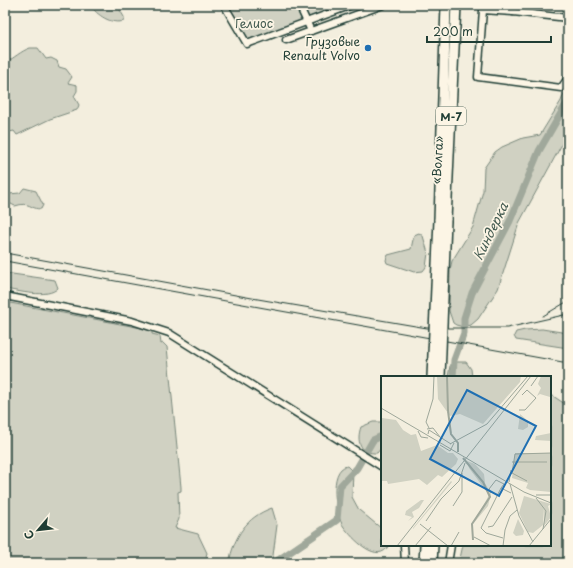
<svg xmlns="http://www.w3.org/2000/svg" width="573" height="568" font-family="'Playpen Sans',sans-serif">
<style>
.green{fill:#d0d1c2;stroke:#78877b}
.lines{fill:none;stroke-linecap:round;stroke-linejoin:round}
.river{stroke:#a0a89b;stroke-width:7}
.minor-casing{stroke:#1f3d34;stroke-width:9}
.highway-casing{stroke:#1f3d34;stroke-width:12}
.minor{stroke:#fcf5e5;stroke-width:6}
.highway{stroke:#fcf5e5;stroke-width:9}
.rail{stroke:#1f3d34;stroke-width:1}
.highway-bridge-casing{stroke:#1f3d34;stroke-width:12;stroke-linecap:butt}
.highway-bridge{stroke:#fcf5e5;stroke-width:9}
.poi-dot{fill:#1f6fb2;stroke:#fcf5e5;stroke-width:1.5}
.labels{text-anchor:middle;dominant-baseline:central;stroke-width:3.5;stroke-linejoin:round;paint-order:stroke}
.shield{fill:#fcf5e5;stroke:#617469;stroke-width:1}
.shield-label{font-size:11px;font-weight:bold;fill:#1f3d34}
.park-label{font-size:12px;fill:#425b50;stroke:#fcf5e5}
.poi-label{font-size:12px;fill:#1f3d34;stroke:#fcf5e5;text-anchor:end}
.street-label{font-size:12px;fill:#1f3d34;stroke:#fcf5e5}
.water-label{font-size:13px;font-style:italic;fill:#465d53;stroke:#fcf5e5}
.inset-river{fill:none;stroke:#a0a89b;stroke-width:2}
.inset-road{fill:none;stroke:#9ea79a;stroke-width:1}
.view{fill:#1f6fb2;fill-opacity:0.15;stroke:#1f6fb2;stroke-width:2}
.inset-edge{fill:none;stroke:#1f3d34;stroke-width:2}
</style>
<rect width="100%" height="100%" fill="#f3eede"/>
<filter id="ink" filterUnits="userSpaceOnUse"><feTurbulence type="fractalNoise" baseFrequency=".025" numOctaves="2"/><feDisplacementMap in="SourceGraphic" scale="8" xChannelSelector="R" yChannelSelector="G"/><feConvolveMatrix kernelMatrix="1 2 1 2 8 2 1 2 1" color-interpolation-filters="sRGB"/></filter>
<g filter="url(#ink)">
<g class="green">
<path d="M90,5H117L124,17V21C111,25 97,15 90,5Z"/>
<polygon points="223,5 360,5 245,46"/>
<path d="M30,48H38L46,59L51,58L57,61L59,67L66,69L72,77L68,83L77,85V91L74,96L79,105L77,110L50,119L17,135L14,131L5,133V63C14,58 21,51 30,48Z"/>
<polygon points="568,83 568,133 519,223 498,289 478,319 471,325 464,327 456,325 453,323 449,311 450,270 452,261 473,227 483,191 484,168 495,152 502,147 523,138 540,135 561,101"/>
<path d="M24,188L36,191L43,205L41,209C30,209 30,201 15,206L9,203L7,196L9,194L20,193Z"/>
<polygon points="419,233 423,236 428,253 426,267 423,271 414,272 387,263 386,260 388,255 411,249 414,235"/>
<path d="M5,273L55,280L58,288C48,299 18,291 5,289Z"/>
<polygon points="5,302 152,330 152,334 160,336 161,344 163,343 167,347 181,487 181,491 178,492 179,519 175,528 198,534 207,553 206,556 211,563 5,563"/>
<polygon points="542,329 568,333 568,348 516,340 514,336 516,332 525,330"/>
<polygon points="457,362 466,362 471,369 472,377 448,377 450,366"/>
<polygon points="550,394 568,406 568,563 459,563 463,545 550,545"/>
<path d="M373,422H382V447L377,453C360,454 356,441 361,427Z"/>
<path d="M347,466L353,472L352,497L359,510L382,529V545H389C378,566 352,538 344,527C335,516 328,469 347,466Z"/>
<path d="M272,508L277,525L272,563H229C234,537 246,517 272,508Z"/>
</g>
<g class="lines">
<g class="river">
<polyline points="453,377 454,360 464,333 464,318 472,293 510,221 539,151 568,101"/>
<polyline points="274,563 337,520 340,486 357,468 373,440 382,436"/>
</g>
<g class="minor-casing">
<g id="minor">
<polyline points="224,5 247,44 352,5"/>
<polyline points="299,5 311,31"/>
<polyline points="513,5 513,12 568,18"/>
<polyline points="513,12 483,10 478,77 561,88 568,78"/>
<polyline points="286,40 383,5"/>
<polyline points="5,296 132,321 169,333 382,467"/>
<polyline points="404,545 405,563"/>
<polyline points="448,563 451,545"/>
</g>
</g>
<g class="highway-casing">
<g id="highway">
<polyline points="439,220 446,5"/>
<polyline points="446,220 456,5"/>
<polyline points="424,563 425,545"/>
<polyline points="432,563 433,545"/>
</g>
</g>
<use href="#minor" class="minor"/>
<use href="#highway" class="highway"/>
<g class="rail">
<polyline points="5,253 252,298 427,328 507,328 568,314"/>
<polyline points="5,261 568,363"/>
<polyline points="543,316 568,301"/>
</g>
<g class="highway-bridge-casing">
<g id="highway-bridge">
<polyline points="432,377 439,220"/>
<polyline points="440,377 446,220"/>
</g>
</g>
<use href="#highway-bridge" class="highway-bridge"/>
</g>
</g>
<circle class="poi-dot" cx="368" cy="48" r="4"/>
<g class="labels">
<rect class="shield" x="436" y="107" width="30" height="18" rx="3"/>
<g class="shield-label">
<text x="451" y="116">М-7</text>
</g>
<g class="park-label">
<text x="254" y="23">Гелиос</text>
</g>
<g class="poi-label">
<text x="360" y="41">Грузовые<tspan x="360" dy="14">Renault Volvo</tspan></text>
</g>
<g class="street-label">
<text transform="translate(437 160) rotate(-87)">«Волга»</text>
</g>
<g class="water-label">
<text transform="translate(490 231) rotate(-64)">Киндерка</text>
</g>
</g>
<g transform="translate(381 376)">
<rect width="170" height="170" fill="#f3eede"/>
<path d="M56,0L131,1L140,0L139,6L102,48L79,38L69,40L57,23ZM160,0H170L169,21L159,18L156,20L160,12L157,8ZM139,38L147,45V51L142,54L137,53ZM1,42L15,44L22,54L30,59L35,58L40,75L56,69L67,77H72L77,83L75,88L61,101L57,99L46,109L38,103L7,108L6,105H0ZM170,57V65L154,64L155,60ZM134,77H170V116L149,114L145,112L147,107L131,102ZM86,85L94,88L103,98L104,107L110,118L107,130L92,148L108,119L88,92ZM70,105L71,106L32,153V152ZM143,120L170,128L167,130L170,141L163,150V132L162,149L152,157L147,156L138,137ZM40,124H43L38,132L31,136L33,141L27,145L31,141L24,139L25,135ZM137,143L143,155L142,159L135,160L132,157Z" fill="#d0d1c2"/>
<path class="inset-river" d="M66,0L67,35M67,35L70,58L77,67V76M82,82L102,106L109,121L91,148L92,164"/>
<path class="inset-road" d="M150,10L157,0M0,32L143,116L170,127M138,34H144L155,22L146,14L141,19M48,52L45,46L52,23L53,0M46,53L52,52L59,61M37,55L40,61L47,62M47,58L48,54L70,68M69,68L106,48L147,0M59,69L69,75L73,67M131,86H166M146,105L131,97L134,78L170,77M128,106L130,94M129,108L138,140L152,166M110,117L108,113L115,104L123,108L120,112M155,119H170M155,122L165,135L162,153M72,130L81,116V97M45,145L60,123L78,105L84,87M39,148L67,170M107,151L112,150L131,121M93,161L110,170M122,162L105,157L100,152L120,112L130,117M16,170L150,0M34,170L50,151M70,170L78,156M122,170L124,154L129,140L136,134M148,170L170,143"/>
<path class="view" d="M86,14L155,50L118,120L49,83Z"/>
<rect width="170" height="170" class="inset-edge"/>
</g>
<rect width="573" height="568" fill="none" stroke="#fcf5e5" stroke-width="20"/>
<rect x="10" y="10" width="553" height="548" fill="none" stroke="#1f3d34" stroke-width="1.5" filter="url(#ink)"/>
<g transform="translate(38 530) rotate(242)" stroke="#fcf5e5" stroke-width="3" paint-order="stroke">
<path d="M0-3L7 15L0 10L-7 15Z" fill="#1f3d34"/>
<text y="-6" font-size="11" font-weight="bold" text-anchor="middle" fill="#1f3d34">С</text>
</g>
<path d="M427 36v6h124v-6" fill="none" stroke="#1f3d34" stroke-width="2"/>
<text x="433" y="36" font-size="12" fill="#1f3d34" stroke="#fcf5e5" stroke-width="3" paint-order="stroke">200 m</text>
</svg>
